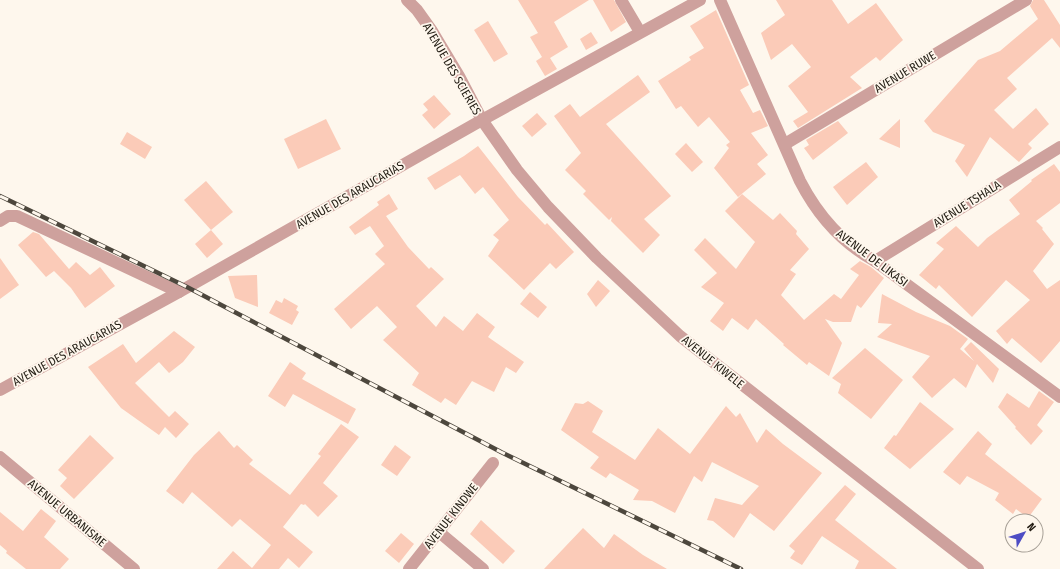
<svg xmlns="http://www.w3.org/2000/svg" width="1060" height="569" font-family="'Fira Sans Condensed',sans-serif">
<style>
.building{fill:#fbcbb8}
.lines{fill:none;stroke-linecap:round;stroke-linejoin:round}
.minor{stroke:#cea19d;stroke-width:12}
.rail-casing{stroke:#4d473d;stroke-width:4.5}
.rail{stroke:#fef7ed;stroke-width:3;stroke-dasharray:9;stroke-linecap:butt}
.labels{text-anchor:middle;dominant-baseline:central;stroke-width:3.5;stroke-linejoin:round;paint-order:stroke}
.street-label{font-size:12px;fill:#221c13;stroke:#fef7ed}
</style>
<rect width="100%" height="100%" fill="#fef7ed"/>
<g class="building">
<polygon points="518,0 589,0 554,22 568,47 550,58 557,69 545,76 536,61 542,57 530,37 538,33"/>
<polygon points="593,0 614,0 626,22 611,32"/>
<polygon points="776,0 832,0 848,24 876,3 903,40 880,61 876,57 850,77 862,88 798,128 793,121 808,112 788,86 811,67 792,44 771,60 761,33 785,15"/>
<polygon points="1033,0 1044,0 1060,25 1060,48 1052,38 1007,78 1017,89 994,110 1013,129 1036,108 1049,124 1028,144 1032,148 1019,162 990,137 967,177 955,161 965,145 933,132 924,121 978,60 1000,51 1038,19 1030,6"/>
<polygon points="716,10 749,85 740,90 753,113 760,110 768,126 751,133 768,155 757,164 766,174 738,197 714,168 729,148 726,145 730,142 709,117 698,127 681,106 676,109 658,81 691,60 689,57 704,48 690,26"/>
<polygon points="488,21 508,54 494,62 474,30"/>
<polygon points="591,32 598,43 586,50 580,39"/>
<polygon points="638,75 650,92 606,124 671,196 644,219 660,235 643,253 611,221 612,217 609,220 583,194 586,191 565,170 581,153 554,116 570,104 580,117"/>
<polygon points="434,95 451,114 434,129 422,115 428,110 423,104"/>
<polygon points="537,113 547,124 532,137 522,126"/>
<polygon points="326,119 341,149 298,169 284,139"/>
<polygon points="900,119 900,148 879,139"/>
<polygon points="838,121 848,133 813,160 804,148 809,145 806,140"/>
<polygon points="127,132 152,147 145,159 120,144"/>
<polygon points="686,143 703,162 692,172 675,154"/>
<polygon points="478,146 518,197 545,225 547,223 574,252 556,269 550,263 524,290 488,256 499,240 493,235 509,220 483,187 475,194 460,175 435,190 427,178 464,156"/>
<polygon points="866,162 878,177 847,205 833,187"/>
<polygon points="1054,164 1060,172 1060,203 1036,221 1043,228 1042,229 1054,244 1033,271 1047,289 1060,280 1060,341 1041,363 1012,338 1007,344 996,331 1030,300 1006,280 972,317 939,285 936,289 919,275 944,249 936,243 956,226 978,247 987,238 1020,214 1009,200 1032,181 1031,180"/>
<polygon points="206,181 233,212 211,230 184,200"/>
<polygon points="389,194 398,209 386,216 408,247 429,269 431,267 444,279 416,306 436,327 444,316 463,331 477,313 495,327 488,337 524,362 516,373 506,367 494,392 472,381 456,405 445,398 441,403 412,385 419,373 383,340 397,327 377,306 351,329 334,309 385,264 375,254 384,246 370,226 355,235 349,227 379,205 377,202"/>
<polygon points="742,194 773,220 780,213 797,231 796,234 809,249 790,270 796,274 781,295 804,320 834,294 841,299 859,275 850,269 860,261 871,267 884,278 861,308 857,305 851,322 833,322 825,319 842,343 829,376 809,362 807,365 783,345 784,344 756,319 748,330 732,318 723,331 710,321 724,303 701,287 717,273 694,250 705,238 736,269 755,242 725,211"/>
<polygon points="211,230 223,244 207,258 195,244"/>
<polygon points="33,232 39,234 69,269 76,262 90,275 100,267 115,286 85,308 71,288 54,271 46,277 18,245"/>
<polygon points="0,258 19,285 0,299"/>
<polygon points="257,275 258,307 235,298 228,276"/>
<polygon points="598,280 610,291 596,307 587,294"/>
<polygon points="530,292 547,307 538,318 520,304"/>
<polygon points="882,294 916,312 950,326 968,339 960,349 974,361 964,349 971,342 999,369 993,383 977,364 966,388 954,378 932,398 912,377 930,356 877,337 892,324 878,323"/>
<polygon points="284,298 298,306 296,310 299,312 292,325 269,313 276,300 282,303"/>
<polygon points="174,331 195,347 183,362 169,373 159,362 135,383 169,417 175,411 189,424 176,438 165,427 159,435 121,408 88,367 123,344 136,363"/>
<polygon points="865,348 903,380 871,419 838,393 841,384 832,378"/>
<polygon points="290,362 306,373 302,379 356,409 348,424 293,394 285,407 268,396"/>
<polygon points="1039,391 1054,402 1037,425 1043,431 1031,445 1015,428 1016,427 998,407 1007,393 1029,408"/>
<polygon points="588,401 603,411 592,432 635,460 658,428 690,454 726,406 736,417 740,413 757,443 766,429 783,444 822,473 774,531 750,513 734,538 713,521 707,520 715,498 742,505 759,486 712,462 702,482 694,476 675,513 652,501 633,500 639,490 610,473 606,478 590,468 599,457 561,430 575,403 583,404"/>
<polygon points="920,402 954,429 910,469 884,448 894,435 896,436"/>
<polygon points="341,424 359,437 323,483 338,496 318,517 305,504 304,505 301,504 283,527 313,552 299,568 288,558 279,569 217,569 233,551 252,568 271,545 240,519 232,527 192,492 183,504 166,491 194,455 219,431 234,448 237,445 253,460 249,464 290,495 321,456 318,454"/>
<polygon points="978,431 992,444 985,454 1042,499 1028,518 1016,509 1013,514 995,500 999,493 967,476 960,485 943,472"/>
<polygon points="90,435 114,458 74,499 60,486 67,478 58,470"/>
<polygon points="395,445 411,457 397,476 381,465"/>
<polygon points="845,485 856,494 835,520 897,569 855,569 859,561 822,536 802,565 790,558 795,551 789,546"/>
<polygon points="41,509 56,521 44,537 69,559 60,569 26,569 6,553 7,551 0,545 0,512 23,531"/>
<polygon points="481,520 515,551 503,564 470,534"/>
<polygon points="583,528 604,548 614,534 643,555 667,569 544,569"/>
<polygon points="401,533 414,544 399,563 385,551"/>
</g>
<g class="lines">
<g class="minor">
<polyline points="407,0 417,10 432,31 459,76 482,120 517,170 548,207 597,258 680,336 978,569"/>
<polyline points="621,0 640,32"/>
<path d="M720,0L800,181C817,214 842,243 875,261L1060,397"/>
<polyline points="785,144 1026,0"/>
<polyline points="0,221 8,216 17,216 179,292"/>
<polyline points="875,261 1060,147"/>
<polyline points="0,390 179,292 482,120 700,0"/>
<polyline points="0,457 134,569"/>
<polyline points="439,532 483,569"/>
<polyline points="409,569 493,463"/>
</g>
<g class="rail-casing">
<polyline id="rail" points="0,196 187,287 501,452 741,569"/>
</g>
<use href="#rail" class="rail"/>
</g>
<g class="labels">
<g class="street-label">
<text transform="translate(452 69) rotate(60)">AVENUE DES SCIERIES</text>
<text transform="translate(905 72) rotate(-31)">AVENUE RUWE</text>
<text transform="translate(350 195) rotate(-30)">AVENUE DES ARAUCARIAS</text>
<text transform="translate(967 204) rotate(-32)">AVENUE TSHALA</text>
<text transform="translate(872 258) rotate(37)">AVENUE DE LIKASI</text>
<text transform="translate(67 353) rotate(-29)">AVENUE DES ARAUCARIAS</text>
<text transform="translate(713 362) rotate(39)">AVENUE KIWELE</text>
<text transform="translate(67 513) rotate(40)">AVENUE URBANISME</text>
<text transform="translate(451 516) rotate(-52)">AVENUE KINDWE</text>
</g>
</g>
<g transform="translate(1024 533) rotate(51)"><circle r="19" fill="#fef7ed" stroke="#a69f96"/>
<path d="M0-3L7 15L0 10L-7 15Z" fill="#4e4dc4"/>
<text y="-6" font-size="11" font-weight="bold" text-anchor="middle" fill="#221c13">N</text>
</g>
</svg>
